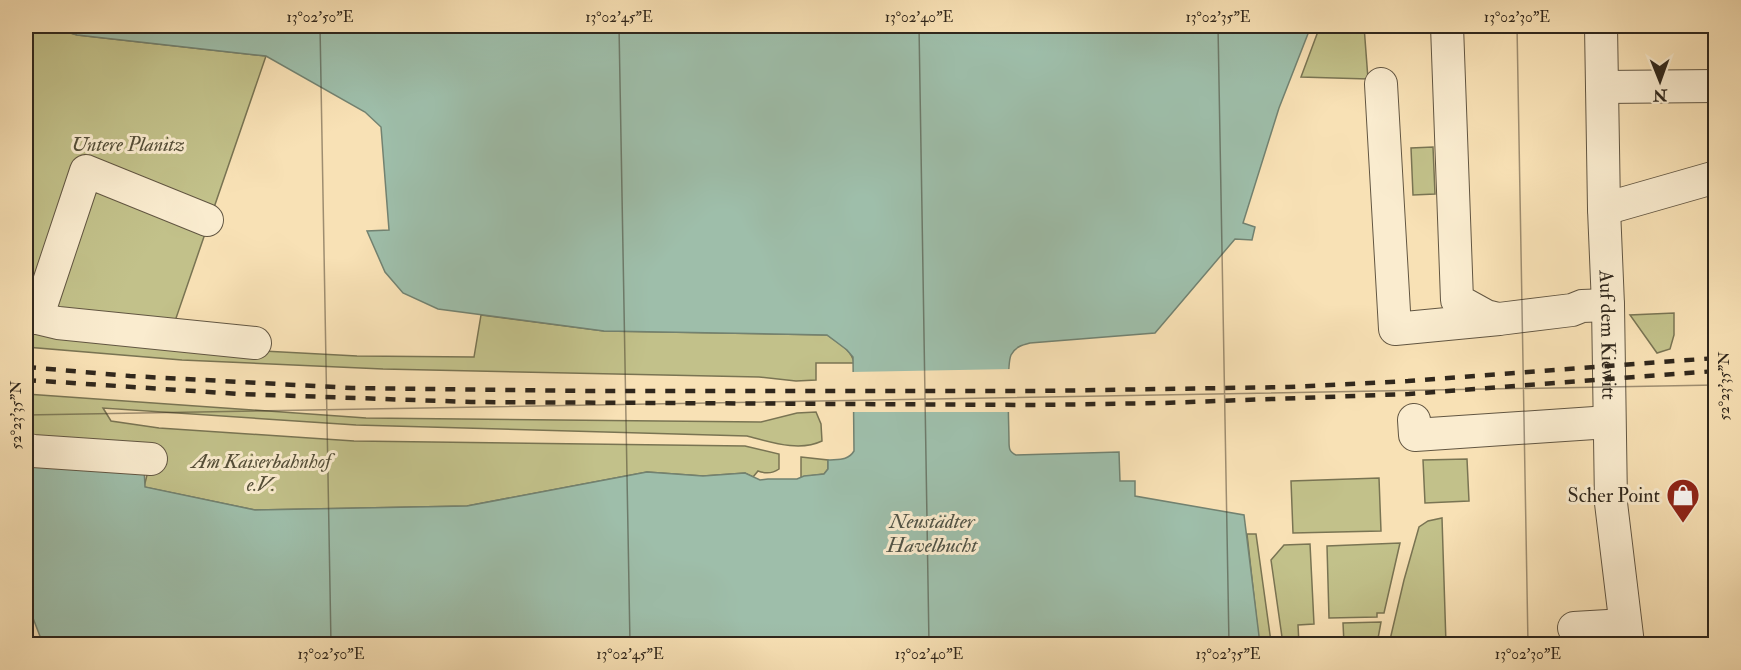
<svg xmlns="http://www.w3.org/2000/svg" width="1741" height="670" font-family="'IM FELL Double Pica',serif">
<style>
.green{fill:#c2c18a;stroke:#797453;stroke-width:1.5}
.water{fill:#9ebeaa;stroke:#728271;stroke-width:1.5}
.pier{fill:#f8e1b5}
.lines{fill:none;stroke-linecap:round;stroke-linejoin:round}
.minor-casing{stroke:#625642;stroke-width:34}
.minor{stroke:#faeccf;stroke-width:32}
.rail{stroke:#30271c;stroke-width:4.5;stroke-dasharray:10 10;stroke-linecap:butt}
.ticks{fill:none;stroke:#30271c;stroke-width:1.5;stroke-opacity:0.45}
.labels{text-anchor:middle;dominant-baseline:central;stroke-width:6;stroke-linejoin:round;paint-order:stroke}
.park-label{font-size:20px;font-style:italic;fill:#544e38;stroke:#faeccf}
.street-label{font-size:20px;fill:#30271c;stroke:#faeccf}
.poi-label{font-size:20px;fill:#30271c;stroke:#faeccf;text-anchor:end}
.water-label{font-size:21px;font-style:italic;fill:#515447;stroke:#faeccf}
.neatline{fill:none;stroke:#30271c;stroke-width:2}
.ticks-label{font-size:15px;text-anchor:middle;fill:#30271c}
</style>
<rect width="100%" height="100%" fill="#f8e1b5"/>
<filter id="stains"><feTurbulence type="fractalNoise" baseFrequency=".00333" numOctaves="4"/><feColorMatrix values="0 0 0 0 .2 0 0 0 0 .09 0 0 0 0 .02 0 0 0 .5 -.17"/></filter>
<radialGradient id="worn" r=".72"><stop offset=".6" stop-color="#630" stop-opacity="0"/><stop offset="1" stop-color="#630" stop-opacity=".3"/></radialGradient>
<g class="green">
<polygon points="26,26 48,26 77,35 266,56 173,327 26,304"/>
<polygon points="1320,26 1364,26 1368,79 1301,77"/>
<polygon points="1433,147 1435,194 1413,195 1411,148"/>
<polygon points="1674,313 1674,335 1670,349 1657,353 1630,315"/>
<path d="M481,315L604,331L827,335C837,342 852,350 854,363H816V380L796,381L759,377L383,369L182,360L26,347V333L169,346L357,356L474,357Z"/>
<path d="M26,394L366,418L761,422L797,413L816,412L821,424L822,441C799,452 771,442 747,436L356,425L103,408L111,421L159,428L354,441L745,446L779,454V469C772,474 766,474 758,471L753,477L745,473L703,476L647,472L467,506L255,510L144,487L151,459L26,438Z"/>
<polygon points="801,457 828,460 828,469 824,474 801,477"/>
<polygon points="1467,459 1469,501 1425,503 1423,460"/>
<polygon points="1379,478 1381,531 1293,533 1291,481"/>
<polygon points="1442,518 1446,644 1389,644 1404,580 1419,527 1428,521"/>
<polygon points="1247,534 1256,534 1271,642 1259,642"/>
<polygon points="1400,543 1384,613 1377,613 1377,617 1329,618 1327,546"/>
<polygon points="1310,544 1314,624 1298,625 1299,644 1283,644 1271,560 1284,545"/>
<polygon points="1381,622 1377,644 1344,644 1343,623"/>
</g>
<path class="water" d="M48,26H1311L1279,108L1243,223L1255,227L1252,240L1235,239L1155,333L1030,343C1022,345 1015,347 1011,355C1006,366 1009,425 1009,441C1009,448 1009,452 1016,455L1119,452L1120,481H1135V496L1244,515L1260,644H43L26,600V458L144,467L145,487L255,510L467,506L647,472L703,476L745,473L760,480L768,479H797L804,476L824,474L828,469V460C838,459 848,461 854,451L853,357L847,350L827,335L604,331L438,309L403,293L385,272L367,231L389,230L381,127L365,112L266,56L77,35Z"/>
<polygon class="pier" points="1012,369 1012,412 851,412 851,372"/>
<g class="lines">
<g class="minor-casing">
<g id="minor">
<polyline points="1447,26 1457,300 1486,316 1498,319"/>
<path id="s1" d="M1601,26L1604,209L1608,305L1611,503L1628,644"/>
<polyline points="1381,84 1395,329 1499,319 1572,310 1582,306 1608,305"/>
<polyline points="1602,87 1716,86"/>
<polyline points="1604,209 1716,177"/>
<polyline points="26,313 37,318 58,323 255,343"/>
<polyline points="37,318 86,171 207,220"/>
<polyline points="1414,420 1415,435 1609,422"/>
<polyline points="26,449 33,451 151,459"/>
<polyline points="1574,628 1625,625"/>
</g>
</g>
<use href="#minor" class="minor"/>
<g class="rail">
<polyline points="26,367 130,376 352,388 591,391 1036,391 1289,387 1408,381 1716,358"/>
<polyline points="26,380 240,394 471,402 1036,405 1163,403 1409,394 1716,371"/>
</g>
</g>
<path class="ticks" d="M320,26L331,644M619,26L630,644M919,26L929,644M1218,26L1229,644M1517,26L1528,644M26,285L32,644M26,415L1716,385"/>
<defs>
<g id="shop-pin" transform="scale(1.725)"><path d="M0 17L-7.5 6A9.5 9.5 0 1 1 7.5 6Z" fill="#8f2418" stroke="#faeccf"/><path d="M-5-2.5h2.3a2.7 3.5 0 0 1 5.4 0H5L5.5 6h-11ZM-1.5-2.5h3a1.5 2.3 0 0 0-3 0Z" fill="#fff"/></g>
</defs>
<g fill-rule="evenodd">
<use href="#shop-pin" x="1683" y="495"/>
</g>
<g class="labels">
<g class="park-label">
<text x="128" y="144">Untere Planitz</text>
<text x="261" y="461">Am Kaiserbahnhof<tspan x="261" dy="23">e.V.</tspan></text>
</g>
<g class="street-label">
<text stroke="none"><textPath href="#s1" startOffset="309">Auf dem Kiewitt</textPath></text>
</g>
<g class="poi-label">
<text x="1660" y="495">Scher Point</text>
</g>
<g class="water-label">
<text x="932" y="521">Neustädter<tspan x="932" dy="24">Havelbucht</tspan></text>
</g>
</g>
<rect width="1741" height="670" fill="none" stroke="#f8e1b5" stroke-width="66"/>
<g transform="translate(1660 81) rotate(179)" stroke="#faeccf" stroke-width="4.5" paint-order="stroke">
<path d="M0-4.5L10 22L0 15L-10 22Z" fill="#30271c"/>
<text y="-9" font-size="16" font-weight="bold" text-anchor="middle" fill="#30271c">N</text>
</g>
<rect x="33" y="33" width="1675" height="604" class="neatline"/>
<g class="ticks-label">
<text x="320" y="22">13°02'50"E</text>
<text x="619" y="22">13°02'45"E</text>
<text x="919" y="22">13°02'40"E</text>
<text x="1218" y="22">13°02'35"E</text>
<text x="1517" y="22">13°02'30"E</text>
<text transform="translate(1724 386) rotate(-90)" y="5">52°23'35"N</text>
<text transform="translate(16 415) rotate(-90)" y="5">52°23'35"N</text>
<text x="331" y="659">13°02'50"E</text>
<text x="630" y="659">13°02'45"E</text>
<text x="929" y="659">13°02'40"E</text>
<text x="1228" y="659">13°02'35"E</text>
<text x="1528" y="659">13°02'30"E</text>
</g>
<rect width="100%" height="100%" filter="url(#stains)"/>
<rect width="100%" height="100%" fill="url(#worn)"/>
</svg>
